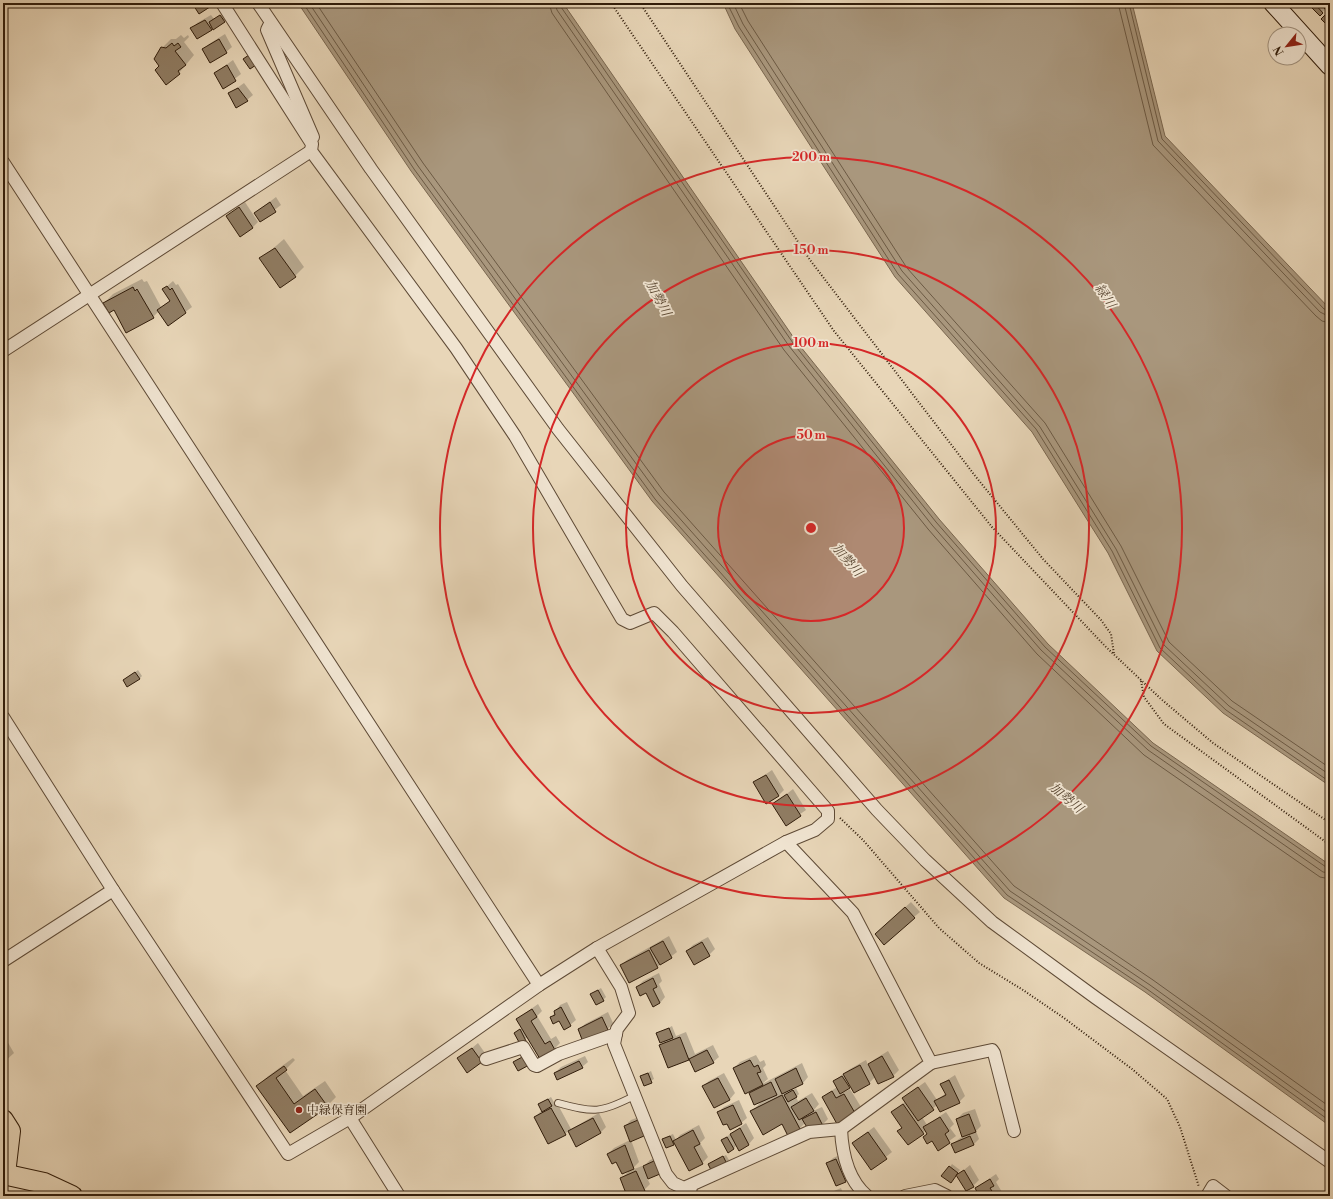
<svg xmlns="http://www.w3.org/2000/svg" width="1333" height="1199" font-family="'Libre Bodoni','Noto Serif JP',serif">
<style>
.water{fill:#a9977d;stroke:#79664f}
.shadow{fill:#0003}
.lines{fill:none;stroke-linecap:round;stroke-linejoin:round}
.shore{stroke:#6c5a44;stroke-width:1}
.building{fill:#907d64;stroke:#301c0a}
.lane-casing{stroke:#5e4a36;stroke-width:8}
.street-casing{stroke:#5e4a36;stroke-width:14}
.secondary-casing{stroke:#301c0a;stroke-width:20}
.primary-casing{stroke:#301c0a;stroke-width:22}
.path{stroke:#301c0a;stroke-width:2;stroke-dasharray:1 2;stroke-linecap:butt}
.lane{stroke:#f0e4d1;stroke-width:6}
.street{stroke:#f0e4d1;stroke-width:12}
.secondary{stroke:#f0e4d1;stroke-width:18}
.primary{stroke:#e8d6b8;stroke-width:20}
.ring{fill:none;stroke:#d62828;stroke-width:2}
.poi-dot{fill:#8f2418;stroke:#f0e4d1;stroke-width:1.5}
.labels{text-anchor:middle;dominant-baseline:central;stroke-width:3.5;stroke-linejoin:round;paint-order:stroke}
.poi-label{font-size:12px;fill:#301c0a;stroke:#f0e4d1;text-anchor:start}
.water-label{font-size:13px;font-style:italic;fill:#5a4732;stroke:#f0e4d1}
.centre{fill:#d62828;stroke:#f0e4d1;stroke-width:2}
.ring-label{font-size:12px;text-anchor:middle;font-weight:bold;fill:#d62828;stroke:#f0e4d1;stroke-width:3.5;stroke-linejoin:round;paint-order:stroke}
</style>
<rect width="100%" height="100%" fill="#e8d6b8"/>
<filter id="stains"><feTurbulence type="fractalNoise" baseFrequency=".005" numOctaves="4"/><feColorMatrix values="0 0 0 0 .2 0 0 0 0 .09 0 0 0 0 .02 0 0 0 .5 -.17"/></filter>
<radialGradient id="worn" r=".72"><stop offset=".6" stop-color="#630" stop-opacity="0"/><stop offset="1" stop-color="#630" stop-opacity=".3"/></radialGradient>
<g class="water">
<polygon points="298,3 563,3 796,341 939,519 1048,644 1153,743 1330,865 1330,1126 1145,992 1004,898 652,501 411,171"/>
<polygon points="723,3 1132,3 1165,136 1330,309 1330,786 1223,713 1157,651 1108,553 1032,432 895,277 735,29"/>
</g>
<g class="shadow">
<polygon points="1314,3 1330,3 1329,26 1323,19 1330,12 1326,9 1320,14 1312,6"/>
<polygon points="223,13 227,19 224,21 197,38 192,29 197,23 211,15 214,19"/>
<polygon points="225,34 232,47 226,52 204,49 209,44"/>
<polygon points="181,35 184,38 188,35 189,37 184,42 194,55 179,73 160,66 162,48 171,39 176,39"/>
<polygon points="233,60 241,74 224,87 215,73"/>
<polygon points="244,83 253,95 247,100 229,94"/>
<polygon points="276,197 281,205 260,221 255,213"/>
<polygon points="245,202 258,222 252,228 227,216"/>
<polygon points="284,239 304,267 295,276 261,259"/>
<polygon points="142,279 144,282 147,281 161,307 171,300 164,289 173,281 176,285 178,284 192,307 168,325 159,311 153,317 114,308 104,303 113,294"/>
<polygon points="138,670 142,676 139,679 127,678"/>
<polygon points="772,770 784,790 778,796 754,782"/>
<polygon points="793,789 806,810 786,824 774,804"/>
<polygon points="911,902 920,912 914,917 882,928"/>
<polygon points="669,936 677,952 657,967 621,965 627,960"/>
<polygon points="708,937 715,949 709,955 687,951 693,945"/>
<polygon points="659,973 662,981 659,984 665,997 660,1003 646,991 637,987 643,981"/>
<polygon points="601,988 606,997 603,1000 591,994"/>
<polygon points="567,1002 576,1020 570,1025 560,1019 551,1018 560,1005"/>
<polygon points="538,1004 542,1011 537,1016 551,1039 556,1036 560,1043 554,1049 528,1037 520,1043 515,1033 523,1028 517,1019"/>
<polygon points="608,1012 613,1023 608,1029 584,1040 579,1030 585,1024"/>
<polygon points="672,1026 676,1036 686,1032 695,1054 713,1045 719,1057 713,1062 696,1071 690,1058 688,1059 660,1045 665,1041 657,1034"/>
<polygon points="3,1034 14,1053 3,1063"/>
<polygon points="478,1043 487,1056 481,1062 459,1059"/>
<polygon points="888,1051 899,1070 893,1076 875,1077 869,1083 851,1086 841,1092 842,1093 850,1089 861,1107 855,1113 823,1097 837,1087 837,1079 850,1069 866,1060 868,1065 875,1059"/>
<polygon points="756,1055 760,1062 764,1060 766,1065 763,1068 768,1079 762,1084 802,1063 808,1077 803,1083 792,1088 793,1090 796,1088 799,1094 796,1097 798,1101 812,1093 819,1104 813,1111 822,1107 828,1119 822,1125 805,1123 800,1128 751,1112 762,1101 750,1093 755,1088 734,1068 740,1062"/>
<polygon points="585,1056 588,1062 582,1067 555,1073 561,1067"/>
<polygon points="293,1058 295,1060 285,1070 303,1096 325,1081 336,1097 327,1106 290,1132 258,1086 267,1077"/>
<polygon points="651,1071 654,1079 645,1084 642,1076"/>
<polygon points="724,1073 735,1093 730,1099 715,1107 703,1086 709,1081"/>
<polygon points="955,1075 965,1096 959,1102 937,1105 922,1117 927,1125 946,1112 954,1124 950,1128 956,1136 938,1149 926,1130 923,1133 899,1131 903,1127 893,1112 906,1101 903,1098 925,1082 937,1100 946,1093 941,1084"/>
<polygon points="551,1097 555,1104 557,1103 571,1129 599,1113 606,1127 601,1132 576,1146 568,1131 565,1134 535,1117 542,1110 539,1104"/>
<polygon points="739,1100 747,1118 741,1123 727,1122 718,1112 724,1107"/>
<polygon points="975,1109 981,1126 976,1131 979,1139 974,1144 955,1152 952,1144 963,1136 957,1119 963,1113"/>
<polygon points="644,1115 649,1130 643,1136 631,1140 639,1162 633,1168 617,1161 608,1154 614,1148 630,1140 625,1126 631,1120"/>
<polygon points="746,1123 754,1138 749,1144 739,1149 737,1145 733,1149 722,1140"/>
<polygon points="699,1125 705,1138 700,1143 708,1157 702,1163 675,1142 667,1147 663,1140 666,1137 673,1134 676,1140 680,1135"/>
<polygon points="874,1127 892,1152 871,1169 853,1143"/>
<polygon points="842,1154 852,1175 846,1181 836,1185 827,1164 833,1158"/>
<polygon points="726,1155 729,1160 726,1163 709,1164"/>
<polygon points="660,1156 659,1174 647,1178 650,1184 644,1190 628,1196 621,1179 629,1171 642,1166 643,1167 650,1160"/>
<polygon points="952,1164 960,1170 953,1179 950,1167"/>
<polygon points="970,1165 979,1180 973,1186 958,1175"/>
<polygon points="996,1174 999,1179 996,1182 1002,1192 998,1196 981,1196 976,1188"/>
<polygon points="841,1188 844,1196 822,1196"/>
<polygon points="192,1190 195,1196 181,1196"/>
<polygon points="725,1192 728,1196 721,1196"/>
</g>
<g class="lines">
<g class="shore">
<polyline points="303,3 414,169 655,499 1007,895 1147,989 1330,1121"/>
<polyline points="309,3 418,166 659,495 1010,891 1150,985 1330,1115"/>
<polyline points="316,3 423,163 664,492 1014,886 1153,980 1330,1107"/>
<polyline points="549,3 552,13 784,350 928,529 1037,654 1144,755 1320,877 1330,879"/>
<polyline points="555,3 557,10 789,346 932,525 1041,650 1148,750 1323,872 1330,873"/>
<polyline points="560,3 561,7 793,343 936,522 1045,647 1151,746 1326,867 1330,868"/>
<polyline points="727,3 739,27 898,274 1036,429 1112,551 1160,648 1226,710 1330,782"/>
<polyline points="733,3 743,24 902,271 1040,427 1116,549 1164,645 1229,706 1330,775"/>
<polyline points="739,3 748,21 907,268 1045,423 1121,546 1169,642 1232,701 1330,768"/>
<polyline points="1118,3 1153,145 1316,316 1322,321 1330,323"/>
<polyline points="1124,3 1158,141 1320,312 1330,317"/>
<polyline points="1129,3 1162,139 1324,309 1330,311"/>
</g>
</g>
<g class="building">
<polygon points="192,3 216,3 199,14"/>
<polygon points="1314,3 1323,13 1320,16 1310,6"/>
<polygon points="1319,3 1330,3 1330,14"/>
<polygon points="1326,14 1330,18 1329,27 1321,19"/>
<polygon points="220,15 225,22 213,30 209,22"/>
<polygon points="205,20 212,30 197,39 190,28"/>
<polygon points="219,39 227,53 210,63 202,49"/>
<polygon points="172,43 174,46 178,43 181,47 175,51 186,65 178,71 180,74 166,85 155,70 159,66 154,59 161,47 166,48"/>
<polygon points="249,55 256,65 250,69 243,59"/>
<polygon points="227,65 236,81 223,89 214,73"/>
<polygon points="238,88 248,101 236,108 228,93"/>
<polygon points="270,202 276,212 260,222 254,213"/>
<polygon points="239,207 253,228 240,237 226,216"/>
<polygon points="275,248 296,277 280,288 259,258"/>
<polygon points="167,286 170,290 172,288 186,313 168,326 157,310 170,301 162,289"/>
<polygon points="133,287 135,291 137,289 154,318 126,333 114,310 109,313 103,303"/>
<polygon points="135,672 140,679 127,687 123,680"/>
<polygon points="766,775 779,796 766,804 753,782"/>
<polygon points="787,794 801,816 786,826 772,804"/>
<polygon points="905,907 915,918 884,945 875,934"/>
<polygon points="663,941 672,958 660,965 650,948"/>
<polygon points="702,942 710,956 694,965 686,951"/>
<polygon points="649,950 658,968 629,983 620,965"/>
<polygon points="653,978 657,987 653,989 660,1003 653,1007 646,993 640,996 636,987"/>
<polygon points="598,990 604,1001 596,1005 590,994"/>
<polygon points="561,1007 571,1026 564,1030 559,1021 553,1024 550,1017 555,1015 554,1011"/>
<polygon points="532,1009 537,1017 531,1021 545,1044 550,1041 555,1050 540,1059 516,1019"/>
<polygon points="602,1017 608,1030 583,1042 578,1029"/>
<polygon points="669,1028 673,1038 660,1043 656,1033"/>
<polygon points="520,1029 526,1041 520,1044 514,1033"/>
<polygon points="680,1037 689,1060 668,1068 659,1045"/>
<polygon points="472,1048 482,1062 467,1073 457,1058"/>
<polygon points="707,1050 714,1063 695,1072 689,1059"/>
<polygon points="526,1055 531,1064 518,1071 513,1062"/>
<polygon points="882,1056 894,1077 878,1084 868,1064"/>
<polygon points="750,1060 754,1067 758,1065 761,1072 757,1073 763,1085 745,1094 733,1068"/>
<polygon points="579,1061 583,1068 557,1080 554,1073"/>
<polygon points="860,1065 870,1084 854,1093 843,1074"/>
<polygon points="284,1066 287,1070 276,1078 294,1104 315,1089 328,1107 290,1133 256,1086"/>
<polygon points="796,1068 803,1084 782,1094 775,1079"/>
<polygon points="648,1073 652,1083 644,1086 640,1076"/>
<polygon points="842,1076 850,1088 840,1094 833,1081"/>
<polygon points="718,1078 730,1100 714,1108 702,1086"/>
<polygon points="949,1080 960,1103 940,1112 934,1101 946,1095 940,1084"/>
<polygon points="771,1082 777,1095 754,1105 749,1093"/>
<polygon points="918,1087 934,1110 918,1121 902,1098"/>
<polygon points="793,1090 797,1097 788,1102 784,1095"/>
<polygon points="832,1091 836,1098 844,1094 855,1113 837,1124 822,1097"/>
<polygon points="782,1095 800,1129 788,1136 782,1124 763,1135 750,1111"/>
<polygon points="806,1098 814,1111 799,1120 791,1107"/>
<polygon points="548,1099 552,1106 542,1112 538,1104"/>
<polygon points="903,1104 924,1134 908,1145 897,1131 902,1128 891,1112"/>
<polygon points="733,1105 742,1124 730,1130 727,1124 723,1125 717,1112"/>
<polygon points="551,1108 566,1135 548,1144 534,1117"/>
<polygon points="816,1112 823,1126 808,1129 802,1119"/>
<polygon points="969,1114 976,1132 962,1137 956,1119"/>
<polygon points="940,1117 949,1131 945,1134 950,1143 938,1151 932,1141 927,1144 923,1137 927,1134 923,1127"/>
<polygon points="593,1118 601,1133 576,1147 568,1131"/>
<polygon points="638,1120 644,1136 630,1142 624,1126"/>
<polygon points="740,1128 749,1145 739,1151 730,1134"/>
<polygon points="693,1130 700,1144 694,1147 703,1164 689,1171 673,1141"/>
<polygon points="868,1132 887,1159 871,1170 852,1143"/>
<polygon points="670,1136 674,1145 666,1148 662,1139"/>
<polygon points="970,1136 974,1145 955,1153 951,1144"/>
<polygon points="727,1137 734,1149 728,1153 721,1140"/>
<polygon points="625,1145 634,1169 622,1174 616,1162 612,1164 607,1154"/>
<polygon points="723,1156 727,1164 712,1172 708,1164"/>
<polygon points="836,1159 846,1182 836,1186 826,1163"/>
<polygon points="654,1161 660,1174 648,1179 643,1166"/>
<polygon points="949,1166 958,1173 951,1183 941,1176"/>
<polygon points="964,1170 974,1187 966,1191 956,1175"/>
<polygon points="636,1171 645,1191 633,1196 627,1196 620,1178"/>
<polygon points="990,1179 994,1186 990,1188 995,1196 979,1196 975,1188"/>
</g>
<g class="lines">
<g class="lane-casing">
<g id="lane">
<path d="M558,1103C594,1113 601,1113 634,1096"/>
<polyline points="693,1196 694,1184"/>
</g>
</g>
<g class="street-casing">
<g id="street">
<polyline points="258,3 371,169 558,429 682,586 877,810 925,860 992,922 1096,998 1330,1162"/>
<polyline points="269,26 267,30 313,137"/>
<polyline points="3,162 539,985"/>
<polyline points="3,351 311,151"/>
<polyline points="3,717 113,890 288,1154 350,1118 539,985 597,948 786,842 815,830 828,819 828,811 673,632 654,613 630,623 622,619 515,436 456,348 311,151 312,144 222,3"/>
<polyline points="597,948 621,987 629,1013 617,1029 614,1044 666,1174 673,1183 684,1188 809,1132 841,1129 931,1063 853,913 786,842"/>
<polyline points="3,961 113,890"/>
<polyline points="486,1059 523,1047 534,1065 537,1066 559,1054 616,1034"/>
<polyline points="931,1063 992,1050 994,1053 1014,1131"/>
<polyline points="350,1118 399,1196"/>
<path d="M841,1129C842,1152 848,1180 867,1196"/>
<polyline points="905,1196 935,1190 947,1196"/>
<polyline points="1207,1196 1213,1186 1226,1196"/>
</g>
</g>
<g class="secondary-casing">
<polyline id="secondary" points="1273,3 1330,66"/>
</g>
<g class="primary-casing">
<g id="primary">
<polyline points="3,1120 10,1131 5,1174"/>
<polyline points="3,1174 44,1183 72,1196"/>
</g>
</g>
<g class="path">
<polyline points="611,3 834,331 992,527 1105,646 1161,699 1213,743 1330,823"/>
<polyline points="640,3 810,260 976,477 1043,559 1101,620 1111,634 1114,654"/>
<polyline points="1141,681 1144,697 1164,724 1330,845"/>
<polyline points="840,818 863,840 939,928 979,963 1023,990 1064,1018 1132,1069 1167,1099 1180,1127 1199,1187"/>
</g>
<use href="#lane" class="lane"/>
<use href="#street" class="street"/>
<use href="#secondary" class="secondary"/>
<use href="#primary" class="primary"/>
</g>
<circle cx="811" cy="528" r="93" fill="#d62828" fill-opacity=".12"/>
<g class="ring">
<circle cx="811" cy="528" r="93"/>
<circle cx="811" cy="528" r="185"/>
<circle cx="811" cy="528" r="278"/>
<circle cx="811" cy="528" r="371"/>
</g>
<circle class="poi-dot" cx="299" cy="1110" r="4"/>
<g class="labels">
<g class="poi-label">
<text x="307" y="1110">中緑保育園</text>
</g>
<g class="water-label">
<text transform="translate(1105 296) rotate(57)">緑川</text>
<text transform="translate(658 298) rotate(62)">加勢川</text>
<text transform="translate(847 560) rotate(49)">加勢川</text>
<text transform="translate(1066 798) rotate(40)">加勢川</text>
</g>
</g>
<circle cx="811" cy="528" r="6" class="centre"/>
<g class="ring-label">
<text x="811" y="161">200 m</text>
<text x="811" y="254">150 m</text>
<text x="811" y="347">100 m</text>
<text x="811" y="439">50 m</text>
</g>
<rect width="1333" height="1199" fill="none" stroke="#e8d6b8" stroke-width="16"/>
<rect x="4" y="4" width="1325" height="1191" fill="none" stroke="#301c0a" stroke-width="2"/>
<rect x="8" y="8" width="1317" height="1183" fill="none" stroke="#301c0a"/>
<g transform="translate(1287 46) rotate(240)"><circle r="19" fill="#f0e4d1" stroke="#a39481"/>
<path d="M0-3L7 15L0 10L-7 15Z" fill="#8f2418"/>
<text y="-6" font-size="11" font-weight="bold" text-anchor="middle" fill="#301c0a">N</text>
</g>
<rect width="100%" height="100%" filter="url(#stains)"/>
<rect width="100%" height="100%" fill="url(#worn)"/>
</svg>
